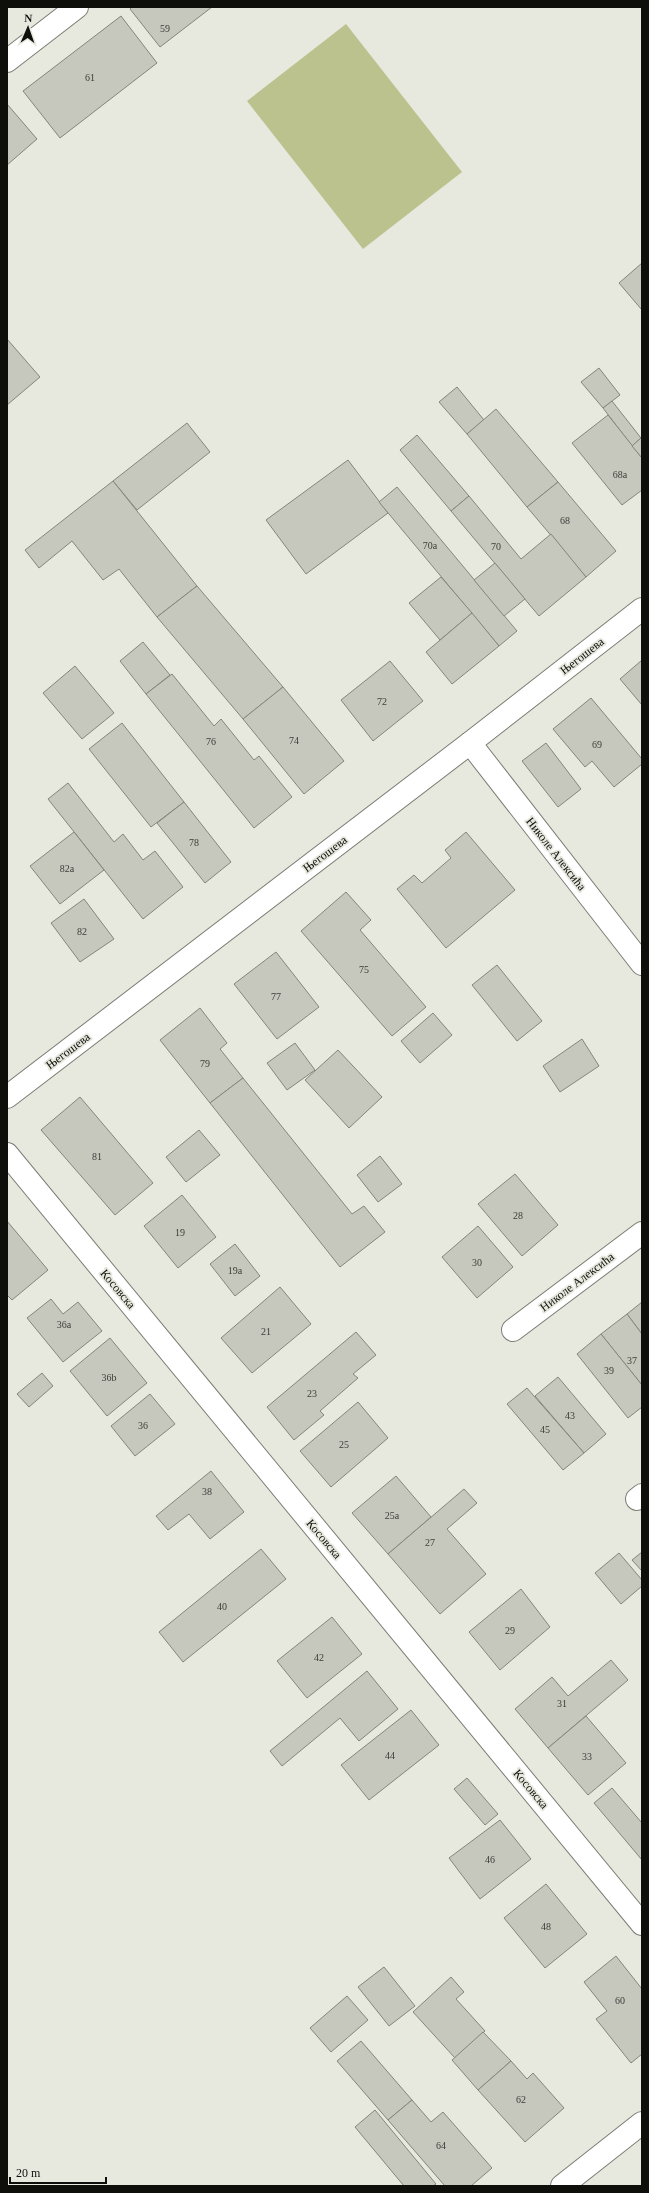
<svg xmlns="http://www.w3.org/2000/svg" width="649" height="2193" font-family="Georgia,serif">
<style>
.green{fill:#bcc28e}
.building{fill:#c6c8be;stroke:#84857c}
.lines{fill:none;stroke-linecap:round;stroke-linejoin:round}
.street-casing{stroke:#7c7d74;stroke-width:24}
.street{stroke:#fff;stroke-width:22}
.labels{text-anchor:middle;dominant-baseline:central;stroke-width:3.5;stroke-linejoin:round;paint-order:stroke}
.number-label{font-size:10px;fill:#3c3d38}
.street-label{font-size:12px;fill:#0e0f0b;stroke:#e7e9df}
</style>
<rect width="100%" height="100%" fill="#e7e9df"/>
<polygon class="green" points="346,24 462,172 363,249 247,101"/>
<g class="building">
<polygon points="132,7 212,7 160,47 130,9"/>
<polygon points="121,16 157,63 60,138 23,91"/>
<polygon points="7,104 37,139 7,165"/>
<polygon points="642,263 642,310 619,283"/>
<polygon points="7,339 40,377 7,405"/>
<polygon points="599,368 620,395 603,408 581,382"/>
<polygon points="457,387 484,420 467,434 439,402"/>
<polygon points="612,401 641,438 632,446 603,408"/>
<polygon points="496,409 558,482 527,507 467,434"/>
<polygon points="608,415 642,458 642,490 622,505 572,443"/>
<polygon points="187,423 210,452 137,510 113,481"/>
<polygon points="417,435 469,496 451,511 400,450"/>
<polygon points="642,437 642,458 632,446"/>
<polygon points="348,460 388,513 306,574 266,520"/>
<polygon points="113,481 197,586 157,617 119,569 103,580 72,541 39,568 25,550"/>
<polygon points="558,482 616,551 586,577 527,507"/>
<polygon points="397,487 517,631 499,646 379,502"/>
<polygon points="469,496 521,559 551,534 586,577 539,616 451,511"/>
<polygon points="495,563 525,599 504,616 474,580"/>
<polygon points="441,577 472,613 440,640 409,603"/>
<polygon points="197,586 283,687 243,719 157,617"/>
<polygon points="472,613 499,646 452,684 426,652"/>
<polygon points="143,642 170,675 146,694 120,661"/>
<polygon points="642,660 642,705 620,679"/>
<polygon points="390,661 423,701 373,741 341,700"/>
<polygon points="75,666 114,713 82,739 43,693"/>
<polygon points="172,674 214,726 221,719 254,760 259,756 292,797 254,828 146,694"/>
<polygon points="283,687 344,761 304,794 243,719"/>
<polygon points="591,698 642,759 642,764 614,787 592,761 585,767 553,729"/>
<polygon points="122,723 184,802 151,827 89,749"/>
<polygon points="546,743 581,789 558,807 522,761"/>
<polygon points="68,783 114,842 123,834 143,860 155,851 183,887 143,919 48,799"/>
<polygon points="184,802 231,862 205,883 157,823"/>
<polygon points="74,832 104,870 60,904 30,866"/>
<polygon points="466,832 515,890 446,948 397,889 414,875 422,883 451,858 445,850"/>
<polygon points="346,892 371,920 360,930 426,1007 392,1036 301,931"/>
<polygon points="84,899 114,939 80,962 51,923"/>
<polygon points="276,952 319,1007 277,1039 234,984"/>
<polygon points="497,965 542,1021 517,1041 472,985"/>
<polygon points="200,1008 227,1043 220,1049 243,1078 210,1103 160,1040"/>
<polygon points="433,1013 452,1035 420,1063 401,1041"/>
<polygon points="582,1039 599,1066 560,1092 543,1066"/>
<polygon points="295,1043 315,1070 287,1090 267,1063"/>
<polygon points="338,1050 382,1097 349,1128 305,1080"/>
<polygon points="243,1078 352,1214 364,1206 385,1232 340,1267 210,1103"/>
<polygon points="80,1097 153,1183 115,1215 41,1130"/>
<polygon points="199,1130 220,1155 186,1182 166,1157"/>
<polygon points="380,1156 402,1184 378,1202 357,1175"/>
<polygon points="515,1174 558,1225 522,1256 478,1204"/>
<polygon points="182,1195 216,1237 178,1268 144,1226"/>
<polygon points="7,1221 48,1270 12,1300 7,1295"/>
<polygon points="478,1226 513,1267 477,1298 442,1257"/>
<polygon points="235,1244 260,1276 235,1296 210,1264"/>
<polygon points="280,1287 311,1324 252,1373 221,1338"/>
<polygon points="51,1299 63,1314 78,1302 102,1331 63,1362 27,1318"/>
<polygon points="642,1302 642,1334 627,1314"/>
<polygon points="627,1314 642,1334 642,1385 601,1334"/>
<polygon points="356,1332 376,1355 353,1374 358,1378 320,1411 324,1415 294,1440 267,1407"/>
<polygon points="601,1334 642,1385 642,1407 628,1418 577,1354"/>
<polygon points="110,1338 147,1383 107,1416 70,1371"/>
<polygon points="42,1373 53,1386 29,1407 17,1394"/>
<polygon points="558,1377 606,1434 584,1453 535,1396"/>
<polygon points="527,1388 584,1453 563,1470 507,1404"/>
<polygon points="150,1394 175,1424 135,1456 111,1426"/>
<polygon points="358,1402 388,1438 331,1487 300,1451"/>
<polygon points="211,1471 244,1512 210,1539 189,1514 168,1530 156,1516"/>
<polygon points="396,1476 431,1517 388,1554 352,1513"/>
<polygon points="464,1489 477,1503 447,1529 486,1574 440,1614 388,1554"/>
<polygon points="261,1549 286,1579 183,1662 159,1632"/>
<polygon points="642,1552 642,1571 632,1560"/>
<polygon points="619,1553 642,1580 642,1586 621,1604 595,1573"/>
<polygon points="521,1589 550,1627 500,1670 469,1632"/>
<polygon points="332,1617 362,1654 307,1698 277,1661"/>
<polygon points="611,1660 628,1680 548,1748 515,1709 552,1677 568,1696"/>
<polygon points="367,1671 398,1709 359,1741 340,1718 282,1766 270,1751"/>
<polygon points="411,1710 439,1745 369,1800 341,1765"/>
<polygon points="586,1716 626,1763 588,1795 548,1748"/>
<polygon points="467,1778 498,1814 485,1825 454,1789"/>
<polygon points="612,1788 642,1823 642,1860 594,1803"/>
<polygon points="500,1820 531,1859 480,1899 449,1858"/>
<polygon points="546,1884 587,1934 545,1968 504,1918"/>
<polygon points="616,1956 642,1989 642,2054 631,2063 596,2019 607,2011 584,1982"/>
<polygon points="384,1967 415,2006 389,2026 358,1987"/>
<polygon points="451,1977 464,1992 456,1999 485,2031 455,2058 413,2012"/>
<polygon points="347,1996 368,2020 331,2052 310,2028"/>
<polygon points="483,2032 511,2061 478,2090 452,2060"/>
<polygon points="361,2041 412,2100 388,2120 337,2061"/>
<polygon points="511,2061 527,2079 533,2073 564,2108 525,2142 478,2090"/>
<polygon points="412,2100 431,2122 443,2112 492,2168 471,2186 445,2186 388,2120"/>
<polygon points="375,2110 436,2184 433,2186 404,2186 355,2127"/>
</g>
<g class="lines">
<g class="street-casing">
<g id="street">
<polyline points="7,61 77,7"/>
<polyline points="470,743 642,964"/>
<polyline points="7,1097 470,743 642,609"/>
<polyline points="7,1154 642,1924"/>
<polyline points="513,1330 642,1233"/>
<polyline points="637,1499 642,1495"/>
<polyline points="562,2186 642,2123"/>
</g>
</g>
<use href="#street" class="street"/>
</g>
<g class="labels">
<g class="number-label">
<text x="165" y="28">59</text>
<text x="90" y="77">61</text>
<text x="620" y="474">68a</text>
<text x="565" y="520">68</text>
<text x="430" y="545">70a</text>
<text x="496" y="546">70</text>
<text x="382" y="701">72</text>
<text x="294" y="740">74</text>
<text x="211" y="741">76</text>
<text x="597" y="744">69</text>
<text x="194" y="842">78</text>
<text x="67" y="868">82a</text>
<text x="82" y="931">82</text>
<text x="364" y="969">75</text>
<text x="276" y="996">77</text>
<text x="205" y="1063">79</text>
<text x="97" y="1156">81</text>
<text x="518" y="1215">28</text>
<text x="180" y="1232">19</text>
<text x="477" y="1262">30</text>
<text x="235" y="1270">19a</text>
<text x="64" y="1324">36a</text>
<text x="266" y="1331">21</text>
<text x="632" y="1360">37</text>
<text x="609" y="1370">39</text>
<text x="109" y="1377">36b</text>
<text x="312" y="1393">23</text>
<text x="570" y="1415">43</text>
<text x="143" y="1425">36</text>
<text x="545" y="1429">45</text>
<text x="344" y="1444">25</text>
<text x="207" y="1491">38</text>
<text x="392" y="1515">25a</text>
<text x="430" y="1542">27</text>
<text x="222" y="1606">40</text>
<text x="510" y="1630">29</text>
<text x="319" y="1657">42</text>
<text x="562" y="1703">31</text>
<text x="390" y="1755">44</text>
<text x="587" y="1756">33</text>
<text x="490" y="1859">46</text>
<text x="546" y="1926">48</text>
<text x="620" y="2000">60</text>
<text x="521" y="2099">62</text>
<text x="441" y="2145">64</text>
</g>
<g class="street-label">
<text transform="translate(582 656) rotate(-38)">Његошева</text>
<text transform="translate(325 854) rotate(-37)">Његошева</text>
<text transform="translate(556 854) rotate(52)">Николе Алексића</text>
<text transform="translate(68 1051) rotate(-37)">Његошева</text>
<text transform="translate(577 1282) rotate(-37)">Николе Алексића</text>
<text transform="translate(118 1289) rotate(50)">Косовска</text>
<text transform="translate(324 1539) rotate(50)">Косовска</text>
<text transform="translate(531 1789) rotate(50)">Косовска</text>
</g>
</g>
<rect width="649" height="2193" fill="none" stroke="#0e0f0b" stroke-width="16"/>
<g transform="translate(28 28) rotate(2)" stroke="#e7e9df" stroke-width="3" paint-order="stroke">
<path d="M0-3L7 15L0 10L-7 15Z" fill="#0e0f0b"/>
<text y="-6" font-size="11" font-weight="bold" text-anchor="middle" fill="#0e0f0b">N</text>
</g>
<path d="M10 2177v6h96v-6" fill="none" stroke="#0e0f0b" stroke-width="2"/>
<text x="16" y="2177" font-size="12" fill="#0e0f0b" stroke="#e7e9df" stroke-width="3" paint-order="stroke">20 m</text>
</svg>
